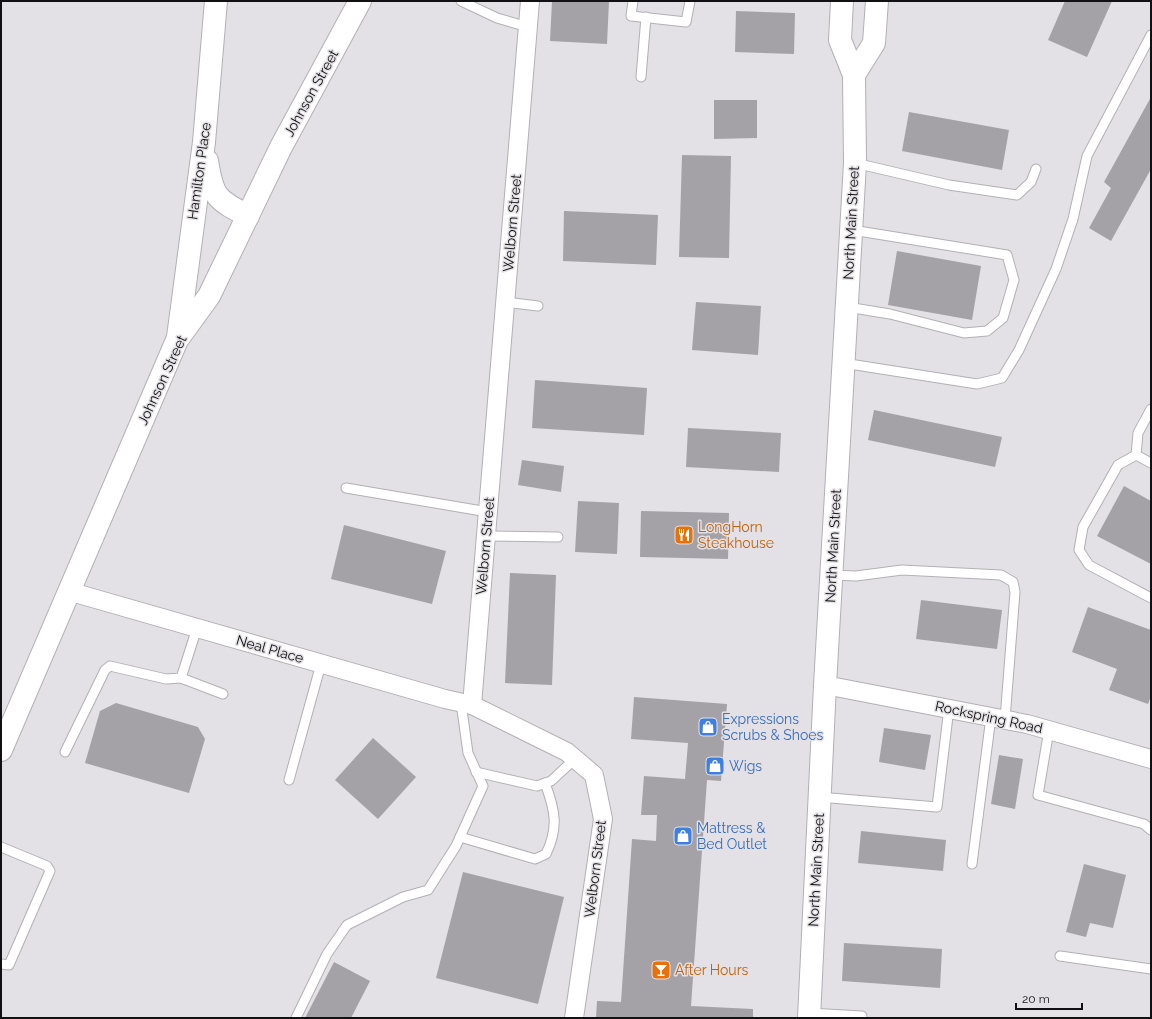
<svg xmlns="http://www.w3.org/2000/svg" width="1152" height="1019" font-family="Raleway,sans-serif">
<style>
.building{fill:#a4a2a6}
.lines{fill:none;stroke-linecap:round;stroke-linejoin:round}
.service-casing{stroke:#b2b0b5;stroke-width:11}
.minor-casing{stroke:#b2b0b5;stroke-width:20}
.tertiary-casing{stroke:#b2b0b5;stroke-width:24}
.primary-casing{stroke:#b2b0b5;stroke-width:24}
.service{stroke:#fff;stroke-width:9}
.minor{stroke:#fff;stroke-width:18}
.tertiary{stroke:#fff;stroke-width:22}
.primary{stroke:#fff;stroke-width:22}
.labels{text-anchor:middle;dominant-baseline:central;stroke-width:3;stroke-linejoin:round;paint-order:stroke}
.street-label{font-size:14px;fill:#111012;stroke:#e3e1e5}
.food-label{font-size:14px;fill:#c56008;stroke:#e3e1e5;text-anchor:start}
.shop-label{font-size:14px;fill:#366cbe;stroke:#e3e1e5;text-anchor:start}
</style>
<rect width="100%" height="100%" fill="#e3e1e5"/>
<g class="building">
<polygon points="552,1 609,1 607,44 550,41"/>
<polygon points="1065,1 1112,1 1087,57 1048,40"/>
<polygon points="736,11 795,13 794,54 735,52"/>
<polygon points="1151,97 1151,169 1111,241 1089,228 1111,188 1104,182"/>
<polygon points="714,100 757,100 757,138 714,139"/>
<polygon points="909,112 1009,130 1002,170 902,151"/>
<polygon points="682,155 731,156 729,258 679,257"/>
<polygon points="564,211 658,215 656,265 563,261"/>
<polygon points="897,251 981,266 972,320 888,305"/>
<polygon points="696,302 761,306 758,355 692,350"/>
<polygon points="535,380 647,388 644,435 532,428"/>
<polygon points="874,410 1002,437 995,467 868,440"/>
<polygon points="688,428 781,433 779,472 686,467"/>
<polygon points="522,460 564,466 561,492 518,485"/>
<polygon points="1124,486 1151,501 1151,564 1097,536"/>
<polygon points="578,501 619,503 617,554 575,552"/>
<polygon points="641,511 729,513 728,559 640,557"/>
<polygon points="344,525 446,551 432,604 331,579"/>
<polygon points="510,573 556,575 552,685 505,683"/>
<polygon points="921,600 1002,610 997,649 916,639"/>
<polygon points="1088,607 1151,630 1151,696 1148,704 1109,690 1117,669 1072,652"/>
<polygon points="634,697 727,704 721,781 707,780 691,1006 753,1009 753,1018 596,1018 597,1001 621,1002 632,839 656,841 657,815 641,815 644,776 685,779 688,743 631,739"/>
<polygon points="116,703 198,727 205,739 189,793 85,763 100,711"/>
<polygon points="884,728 931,735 925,770 879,762"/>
<polygon points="373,738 416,777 378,819 335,780"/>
<polygon points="999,755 1023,759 1015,809 991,804"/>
<polygon points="861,831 946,840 943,871 858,863"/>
<polygon points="1084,864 1126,875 1113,928 1090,923 1086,937 1066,932"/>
<polygon points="463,872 564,897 538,1004 436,978"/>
<polygon points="844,943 942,949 940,988 842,981"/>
<polygon points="334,962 370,981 351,1018 305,1018"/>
</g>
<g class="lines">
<g class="service-casing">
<g id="service">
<polyline points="461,1 497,18 528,27"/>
<polyline points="633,1 631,16 686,22 690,1"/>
<polyline points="641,77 646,17"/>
<polyline points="855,163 949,185 1017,195 1031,182 1036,169"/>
<polyline points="505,302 538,306"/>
<polyline points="847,307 890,314 964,333 987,331 1003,318 1014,280 1007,255 852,230"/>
<polyline points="843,363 977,384 1002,378 1019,350 1056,269 1073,219 1087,156 1151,35"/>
<polyline points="1136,455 1138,433 1151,409"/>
<polyline points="1151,463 1136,455 1118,465 1083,527 1079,550 1089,565 1151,598"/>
<polyline points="346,488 488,512"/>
<polyline points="486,536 558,537"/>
<polyline points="831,575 856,576 902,570 1001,575 1013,582 1015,592 1005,719"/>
<polyline points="181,678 223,694"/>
<polyline points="1049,730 1038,795 1144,824 1151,830"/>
<polyline points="65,752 105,670 110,666 166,679 181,678 197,628"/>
<polyline points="476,772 537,786 551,781 576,758"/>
<polyline points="289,780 321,664"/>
<polyline points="819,797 937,807 949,708"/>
<path d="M460,837L535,859L546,854C559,827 555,810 545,783"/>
<polyline points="1,847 47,866 50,871 9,965 1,964"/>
<polyline points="972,864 991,717"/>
<polyline points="1060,956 1151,969"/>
<polyline points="809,1013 862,1016"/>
<polyline points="296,1018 327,954 347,925 403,897 428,890 456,846 483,786 468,753 461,703"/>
</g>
</g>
<g class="minor-casing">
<g id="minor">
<polyline points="68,591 445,699 472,705 567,752 594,775 603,819 574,1018"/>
<polyline points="825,685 1027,724 1151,759"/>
<polyline points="472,705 530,1"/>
</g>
</g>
<g class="tertiary-casing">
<g id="tertiary">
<path d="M207,161C213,198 216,199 248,216"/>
<polyline points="178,337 204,142 216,1"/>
<polyline points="1,750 177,340 209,296 281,147 360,1"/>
</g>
</g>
<g class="primary-casing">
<g id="primary">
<polyline points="854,75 874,43 877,1"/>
<polyline points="809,1018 825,685 855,163 854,75 840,40 842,1"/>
</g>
</g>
<use href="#service" class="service"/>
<use href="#minor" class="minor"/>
<use href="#tertiary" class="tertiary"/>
<use href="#primary" class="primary"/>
</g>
<defs>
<g id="restaurant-square" transform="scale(1)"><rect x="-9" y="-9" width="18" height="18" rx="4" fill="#e8710a" stroke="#e3e1e5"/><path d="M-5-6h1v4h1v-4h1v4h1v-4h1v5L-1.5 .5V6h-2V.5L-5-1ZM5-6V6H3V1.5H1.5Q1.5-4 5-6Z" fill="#fff"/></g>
<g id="shop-square" transform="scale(1)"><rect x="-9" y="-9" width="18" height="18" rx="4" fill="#3f7fe0" stroke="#e3e1e5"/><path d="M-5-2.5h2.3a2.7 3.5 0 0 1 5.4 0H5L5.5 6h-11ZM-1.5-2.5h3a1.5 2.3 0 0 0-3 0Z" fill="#fff"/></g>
<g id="bar-square" transform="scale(1)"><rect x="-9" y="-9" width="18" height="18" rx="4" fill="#e8710a" stroke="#e3e1e5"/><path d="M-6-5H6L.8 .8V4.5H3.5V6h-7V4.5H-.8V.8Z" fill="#fff"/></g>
</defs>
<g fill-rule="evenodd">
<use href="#restaurant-square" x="684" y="535"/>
<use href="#shop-square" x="708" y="727"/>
<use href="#shop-square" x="715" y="766"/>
<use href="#shop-square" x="683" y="836"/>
<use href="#bar-square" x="661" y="970"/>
</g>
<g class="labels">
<g class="street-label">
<text transform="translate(311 93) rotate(-61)">Johnson Street</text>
<text transform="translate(199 171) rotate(-82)">Hamilton Place</text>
<text transform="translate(512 223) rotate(-85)">Welborn Street</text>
<text transform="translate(851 223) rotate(-87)">North Main Street</text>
<text transform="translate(162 380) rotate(-65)">Johnson Street</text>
<text transform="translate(485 546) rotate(-85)">Welborn Street</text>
<text transform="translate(833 546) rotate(-87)">North Main Street</text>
<text transform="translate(270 649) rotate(16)">Neal Place</text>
<text transform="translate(989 717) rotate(12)">Rockspring Road</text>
<text transform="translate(595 869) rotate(-83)">Welborn Street</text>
<text transform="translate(816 870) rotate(-87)">North Main Street</text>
</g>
<g class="food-label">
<text x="698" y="527">LongHorn<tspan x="698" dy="16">Steakhouse</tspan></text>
<text x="675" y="970">After Hours</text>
</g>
<g class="shop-label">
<text x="722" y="719">Expressions<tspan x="722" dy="16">Scrubs &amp; Shoes</tspan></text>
<text x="729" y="766">Wigs</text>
<text x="697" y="828">Mattress &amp;<tspan x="697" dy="16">Bed Outlet</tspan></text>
</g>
</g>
<rect width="1152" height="1019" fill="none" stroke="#111012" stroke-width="4"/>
<path d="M1016 1003v6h66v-6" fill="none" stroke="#111012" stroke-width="2"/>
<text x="1022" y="1003" font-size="12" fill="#111012" stroke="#e3e1e5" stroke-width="3" paint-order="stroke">20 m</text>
</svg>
